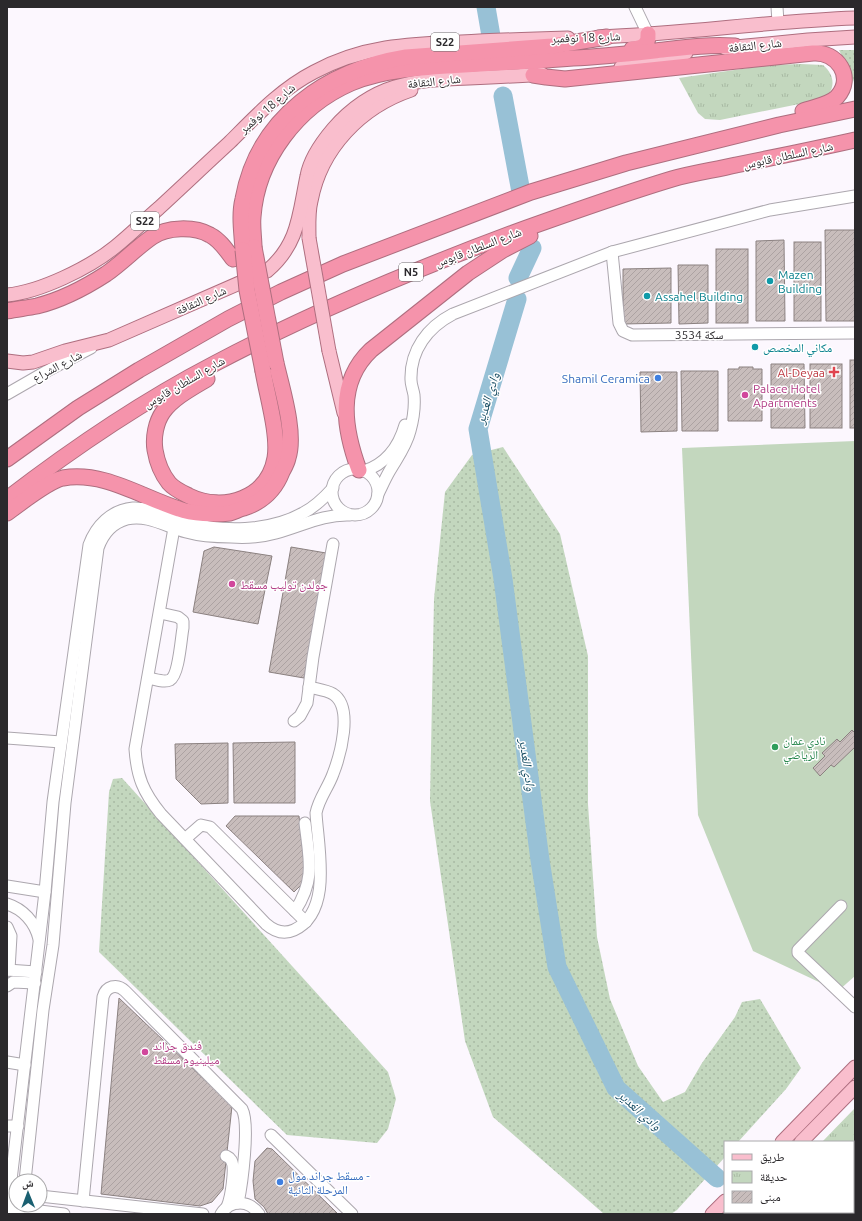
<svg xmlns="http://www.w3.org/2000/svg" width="862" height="1221" font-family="Ubuntu,'Noto Naskh Arabic',sans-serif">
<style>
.grass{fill:url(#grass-dots)}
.park{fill:url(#park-tufts)}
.garden{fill:#c3d7be}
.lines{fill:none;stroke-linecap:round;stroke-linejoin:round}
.river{stroke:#98c1d6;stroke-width:19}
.building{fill:url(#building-hatch);stroke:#8b8180}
.minor-casing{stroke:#aca7ae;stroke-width:13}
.major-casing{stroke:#ae6e7f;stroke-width:15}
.highway-casing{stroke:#ae6e7f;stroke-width:17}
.minor{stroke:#fff;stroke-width:11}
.major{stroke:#f9becd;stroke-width:13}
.highway{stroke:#f593ab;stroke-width:15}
.major-bridge-casing{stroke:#ae6e7f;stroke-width:15;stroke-linecap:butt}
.highway-bridge-casing{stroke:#ae6e7f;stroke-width:17;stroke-linecap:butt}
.major-bridge{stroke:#f9becd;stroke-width:13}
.highway-bridge{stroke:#f593ab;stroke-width:15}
.culture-dot{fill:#0f9aa8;stroke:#fff;stroke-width:1.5}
.health-dot{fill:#e0444e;stroke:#fff;stroke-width:1.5}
.shop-dot{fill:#3f7fe0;stroke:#fff;stroke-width:1.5}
.hotel-dot{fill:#d1479c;stroke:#fff;stroke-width:1.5}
.leisure-dot{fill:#2e9e5b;stroke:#fff;stroke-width:1.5}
.labels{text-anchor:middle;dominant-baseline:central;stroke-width:3;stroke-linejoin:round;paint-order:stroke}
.shield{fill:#fff;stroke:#6b696b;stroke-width:1}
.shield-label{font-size:11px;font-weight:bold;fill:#2b292c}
.street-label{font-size:12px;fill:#2b292c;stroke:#fff}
.culture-label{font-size:12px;fill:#0d838f;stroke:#fff;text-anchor:start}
.health-label{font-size:12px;fill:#be3a42;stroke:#fff;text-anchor:end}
.shop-label{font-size:12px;fill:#366cbe;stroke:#fff;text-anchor:end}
.hotel-label{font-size:12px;fill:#b23c85;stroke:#fff;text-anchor:start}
.leisure-label{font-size:12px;fill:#27864d;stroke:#fff;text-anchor:start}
.water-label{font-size:13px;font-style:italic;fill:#194e64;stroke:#fff}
</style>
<defs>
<pattern id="grass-dots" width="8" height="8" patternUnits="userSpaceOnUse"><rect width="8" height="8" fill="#c3d7be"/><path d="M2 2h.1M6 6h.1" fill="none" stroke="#a8b9a3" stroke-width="1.8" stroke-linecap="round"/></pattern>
<pattern id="park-tufts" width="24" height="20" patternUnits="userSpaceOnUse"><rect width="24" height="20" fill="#c3d7be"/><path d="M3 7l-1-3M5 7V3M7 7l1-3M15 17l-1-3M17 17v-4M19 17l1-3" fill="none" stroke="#a8b9a3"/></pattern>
<pattern id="building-hatch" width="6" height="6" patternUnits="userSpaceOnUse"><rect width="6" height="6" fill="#c8bdbc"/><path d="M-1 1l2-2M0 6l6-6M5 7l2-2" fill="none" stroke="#aca2a2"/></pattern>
</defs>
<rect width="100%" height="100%" fill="#fcf7fe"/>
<g class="grass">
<polygon points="839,50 855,50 855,84"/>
<polygon points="503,447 560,534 588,656 588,804 597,937 610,999 638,1066 663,1102 685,1092 702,1063 735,1017 742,1002 760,999 801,1068 786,1089 738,1142 725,1142 725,1157 677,1210 671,1214 604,1214 493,1117 465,1041 430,801 434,599 445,492 472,455"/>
<polygon points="122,778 388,1072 396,1099 388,1129 377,1143 287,1135 99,952 109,792 113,779"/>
</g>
<g class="park">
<path d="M801,64L823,65C835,75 836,89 824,99L720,120L705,119L698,113L679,78L770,65Z"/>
<polygon points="855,1108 855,1214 751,1214 753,1212 853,1212 853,1142 822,1142"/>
</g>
<polygon class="garden" points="855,441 855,976 838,991 753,951 698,815 682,448"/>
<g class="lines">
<g class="river">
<polyline points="486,7 491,36"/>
<polyline points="503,96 521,192"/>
<polyline points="518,278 532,248"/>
<polyline points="517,299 478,429 503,579 540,860 557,967 616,1088 717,1178"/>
</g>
</g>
<g class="building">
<polygon points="825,230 855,230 855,321 826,321"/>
<polygon points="784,240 785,321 756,321 756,241"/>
<rect x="794" y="242" width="27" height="79"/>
<rect x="716" y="249" width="32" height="74"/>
<polygon points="678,265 708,265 708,323 679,324"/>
<polygon points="671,268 671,323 623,324 623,269"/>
<rect x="850" y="360" width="5" height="68"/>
<polygon points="771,364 804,364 805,428 771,428"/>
<rect x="810" y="364" width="32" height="64"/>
<polygon points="739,367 753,367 753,369 762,369 762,421 728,421 728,369 739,369"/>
<polygon points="681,371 718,371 718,431 682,431"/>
<polygon points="640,372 677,372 677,431 641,432"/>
<polygon points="214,547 272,556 258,624 193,612 204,551"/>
<polygon points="291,547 326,553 304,678 269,672"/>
<polygon points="852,730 855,733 855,747 834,767 831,765 820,776 813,768 825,756 822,753 837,739 840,742"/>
<polygon points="295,742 295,803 234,803 233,743"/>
<polygon points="228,743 228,803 201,804 176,779 175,744"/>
<polygon points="235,816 299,816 306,880 294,892 226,826"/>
<polygon points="119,998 232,1106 223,1189 212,1202 200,1206 101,1194"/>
<polygon points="267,1148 272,1149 338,1214 268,1214 264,1207 255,1199 253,1181 255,1161"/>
</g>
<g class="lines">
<g class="minor-casing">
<g id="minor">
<polyline points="635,7 648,34"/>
<polyline points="777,7 778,22"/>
<polyline points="612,252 619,323 623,331 632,335 855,333"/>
<polyline points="7,394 47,371 91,348"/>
<circle cx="355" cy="492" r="23"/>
<path d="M364,471C386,464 399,446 405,425"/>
<path d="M378,494C382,486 385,479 389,472C397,458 406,447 410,431C413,420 415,406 414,395C413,389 411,385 411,380C410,350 428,327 453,314L612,252L770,210L855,196"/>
<path d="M174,528L135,749C137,777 143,792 161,814L266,924C274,931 283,935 294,930C333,912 318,848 316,813C319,798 328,788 333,774C340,756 354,707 333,694C326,690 316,689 309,687"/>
<path d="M148,678C155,679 164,683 170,680C179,675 181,638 183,628V621L178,617L160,613"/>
<polyline points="294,721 300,716 307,703 313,657 333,544"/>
<polyline points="7,738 61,742"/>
<polyline points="185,839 201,825 210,827 306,922"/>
<polyline points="7,886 45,892"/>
<path d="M7,904C23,909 35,922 39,939"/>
<polyline points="841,906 798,950 798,953 855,1007"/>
<path d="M295,911C316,879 309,858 305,823"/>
<polyline points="7,927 11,936 9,970"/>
<polyline points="7,970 36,972"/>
<polyline points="7,986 13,982 35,983"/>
<polyline points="7,1062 25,1065"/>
<polyline points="7,1126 18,1126"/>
<polyline points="271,1135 352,1214"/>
<path d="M226,1156C228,1157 229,1157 231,1160C236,1167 231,1198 227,1207"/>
<path d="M25,1181L43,1010L53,945L65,803L98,548C103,534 112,523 127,519C147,514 167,527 186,532C200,536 216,537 231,537C246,538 262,537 276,533C302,526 323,514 350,515"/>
<polyline points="40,1196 203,1214"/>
<path d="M83,1201L103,997C106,986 117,983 125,991L242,1109C250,1124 242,1184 238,1203"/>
<polyline points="8,1207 64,1214"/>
<path d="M7,1214L45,892L53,802L89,545C96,526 111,510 133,508C151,507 169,517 186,522C222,532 269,532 303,513C315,507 324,498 333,488"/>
<path d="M221,1214C231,1199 249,1200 259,1214"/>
</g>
</g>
<g class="major-casing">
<g id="major">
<path d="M598,37C684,34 769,21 855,18"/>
<polyline points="725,48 808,40 855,37"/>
<polyline points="621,67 686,53"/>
<path d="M309,238C309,226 308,213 311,201C321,148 361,107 411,90"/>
<path d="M7,295C40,292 89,268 115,247C130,235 144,221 159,208C183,186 206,164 230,142C256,116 281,89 314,72C362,46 408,44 461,42C497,40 532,39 568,38"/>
<polyline points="329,351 344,413"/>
<path d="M7,361L23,363L33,362L65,351L109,340L267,271C299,244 299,214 307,176C310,159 322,142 333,129C373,83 413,80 469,78C494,77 518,76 542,74"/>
<polyline points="782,1142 855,1067"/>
<polyline points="801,1142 855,1087"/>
<polyline points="712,1214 725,1201"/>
<polyline points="730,1214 732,1212"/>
</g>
</g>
<g class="highway-casing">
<g id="highway">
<path d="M632,49C641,48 649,46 648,34"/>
<path d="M533,75L546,77L565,79L813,53C837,51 855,77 837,97C829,105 814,107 803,111"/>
<path d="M254,247C254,238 252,227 253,217C257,159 298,106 351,83C384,69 429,67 464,65C500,63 536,61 573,58C600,57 627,54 654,51C681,48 707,44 735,46"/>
<path d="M243,250C242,233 239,215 243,199C258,116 328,70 406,57L552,46L607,37"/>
<path d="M7,311C17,309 27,308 37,306C61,300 86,287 106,274C122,263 136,248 152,237C167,227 194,226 210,235C220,240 227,251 233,259"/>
<path d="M207,379C192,388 173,398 163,412C156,422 153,437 155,450C157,462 161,473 169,483C174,489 183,493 189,496C224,513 268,498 275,458C279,435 267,395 263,371"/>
<polyline points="7,459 78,408 139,370 228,319 281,292 343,264 531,192 626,163 779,125 855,109"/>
<path d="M359,470C344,429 336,383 371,350L468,273L503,250L530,236"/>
<path d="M7,499C72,449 141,402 214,364C310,313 411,271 513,233C566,214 619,195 672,179C693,173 715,170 736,165C776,157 815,149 855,140"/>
<path d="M7,513C20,504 48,481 63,478C104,471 141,497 179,509C192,514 215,515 230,513C234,512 239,509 244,508C262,502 275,490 282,472C284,468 287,463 288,458C296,433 282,389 276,363"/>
</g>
</g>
<use href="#minor" class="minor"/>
<use href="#major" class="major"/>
<use href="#highway" class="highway"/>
<g class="major-bridge-casing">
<polyline id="major-bridge" points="309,238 329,351"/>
</g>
<g class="highway-bridge-casing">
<g id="highway-bridge">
<polyline points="254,247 276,363"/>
<polyline points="243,250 247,290 263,371"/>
</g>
</g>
<use href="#major-bridge" class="major-bridge"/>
<use href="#highway-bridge" class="highway-bridge"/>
</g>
<g class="culture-dot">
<circle cx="770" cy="281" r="4"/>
<circle cx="647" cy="296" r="4"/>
<circle cx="755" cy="347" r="4"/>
</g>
<path class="health-dot" d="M832 366h4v4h4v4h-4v4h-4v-4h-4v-4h4z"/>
<g class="shop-dot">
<circle cx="658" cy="378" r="4"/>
<circle cx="280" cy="1182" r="4"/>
</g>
<g class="hotel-dot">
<circle cx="745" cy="395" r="4"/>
<circle cx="232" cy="584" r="4"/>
<circle cx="145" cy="1052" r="4"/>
</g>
<circle class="leisure-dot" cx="775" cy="747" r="4"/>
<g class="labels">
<g class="shield">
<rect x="431" y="33" width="28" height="18" rx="3"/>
<rect x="131" y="212" width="28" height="18" rx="3"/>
<rect x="399" y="263" width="24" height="18" rx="3"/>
</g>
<g class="shield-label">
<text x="445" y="42">S22</text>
<text x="145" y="221">S22</text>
<text x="411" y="272">N5</text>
</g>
<g class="street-label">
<text transform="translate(586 37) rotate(-2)">شارع 18 نوفمبر</text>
<text transform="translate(755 45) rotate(-6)">شارع الثقافة</text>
<text transform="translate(434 81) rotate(-6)">شارع الثقافة</text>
<text transform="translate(267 108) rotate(-41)">شارع 18 نوفمبر</text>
<text transform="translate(788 155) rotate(-12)">شارع السلطان قابوس</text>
<text transform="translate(478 247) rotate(-21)">شارع السلطان قابوس</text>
<text transform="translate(201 300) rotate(-24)">شارع الثقافة</text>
<text x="699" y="334">سكة 3534</text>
<text transform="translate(57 366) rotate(-28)">شارع الشراع</text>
<text transform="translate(184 382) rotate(-30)">شارع السلطان قابوس</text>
</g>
<g class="culture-label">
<text x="778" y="274">Mazen<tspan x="778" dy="14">Building</tspan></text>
<text x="655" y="296">Assahel Building</text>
<text x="763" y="347">مكاني المخصص</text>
</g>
<g class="health-label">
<text x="825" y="372">Al-Deyaa</text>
</g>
<g class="shop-label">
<text x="650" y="378">Shamil Ceramica</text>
<text x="288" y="1175" text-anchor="start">مسقط جراند مول -<tspan x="288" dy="14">المرحلة الثانية</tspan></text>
</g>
<g class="hotel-label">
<text x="753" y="388">Palace Hotel<tspan x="753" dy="14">Apartments</tspan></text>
<text x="240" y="584">جولدن توليب مسقط</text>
<text x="153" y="1045">فندق جراند<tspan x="153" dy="14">ميلينيوم مسقط</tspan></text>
</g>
<g class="leisure-label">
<text x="783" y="740">نادي عمان<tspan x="783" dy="14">الرياضي</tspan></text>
</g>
<g class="water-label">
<text transform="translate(487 398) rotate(-73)">وادي الغدير</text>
<text transform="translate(528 765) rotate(82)">وادي الغدير</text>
<text transform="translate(640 1110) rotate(42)">وادي الغدير</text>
</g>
</g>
<rect width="862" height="1221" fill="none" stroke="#2b292c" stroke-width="16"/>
<rect x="724" y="1141" width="130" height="72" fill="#ffffff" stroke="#aaa9ab"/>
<rect x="732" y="1154" width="20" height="6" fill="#f9becd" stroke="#aaa9ab"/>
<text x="760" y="1161" font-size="12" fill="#2b292c">طريق</text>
<rect x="732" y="1171" width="20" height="12" fill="url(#park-tufts)" stroke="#aaa9ab"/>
<text x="760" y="1181" font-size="12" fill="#2b292c">حديقة</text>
<rect x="732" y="1191" width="20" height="12" fill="url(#building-hatch)" stroke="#aaa9ab"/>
<text x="760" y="1201" font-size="12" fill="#2b292c">مبنى</text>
<g transform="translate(28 1193) rotate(359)"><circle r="19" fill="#ffffff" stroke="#aaa9ab"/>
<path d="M0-3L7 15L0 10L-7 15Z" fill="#1a6071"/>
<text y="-6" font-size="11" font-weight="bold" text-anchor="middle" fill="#2b292c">ش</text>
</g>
</svg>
